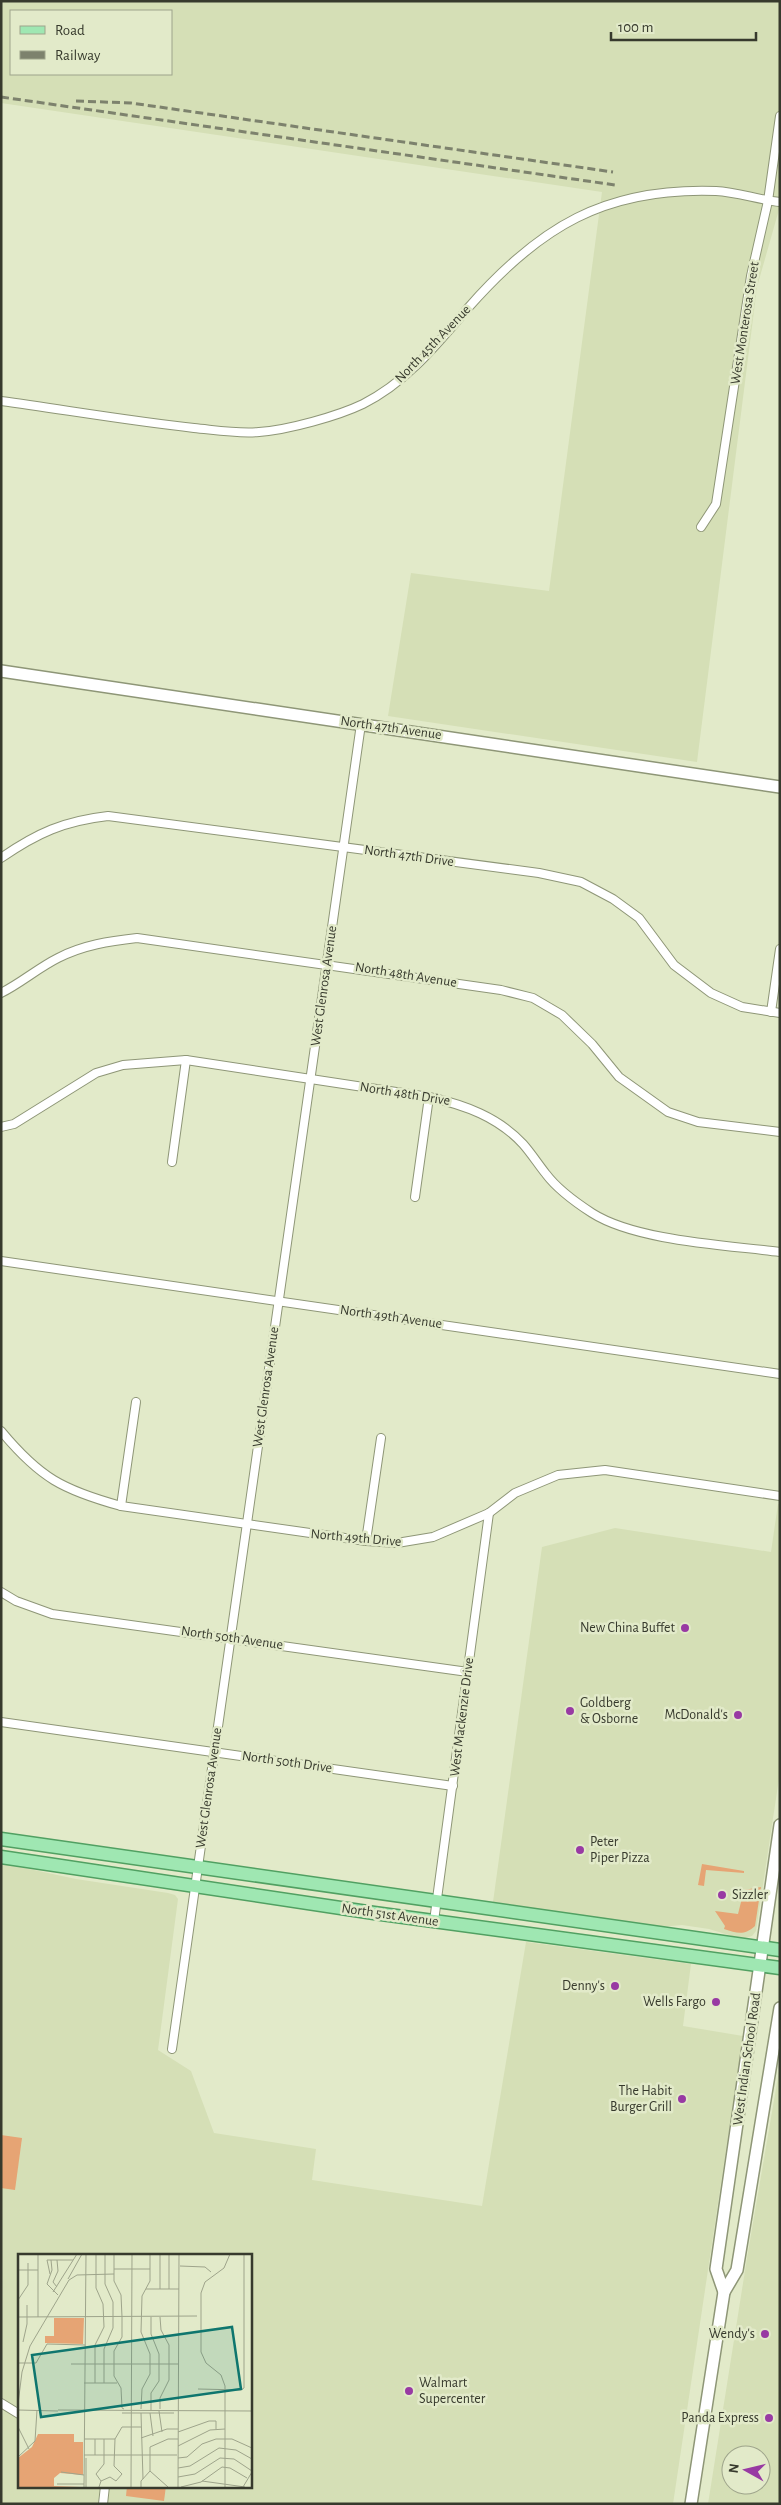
<svg xmlns="http://www.w3.org/2000/svg" width="781" height="2505" font-family="'Alegreya Sans',sans-serif">
<style>
.built{fill:#d5dfb6;fill-rule:evenodd}
.green{fill:#e6a474}
.lines{fill:none;stroke-linecap:round;stroke-linejoin:round}
.street-casing{stroke:#8e9677;stroke-width:10}
.secondary-casing{stroke:#8e9677;stroke-width:14}
.primary-casing{stroke:#51a062;stroke-width:15}
.street{stroke:#fff;stroke-width:8}
.secondary{stroke:#fff;stroke-width:11}
.primary{stroke:#9fe7b2;stroke-width:12}
.rail{stroke:#7d826d;stroke-width:3;stroke-dasharray:8 4;stroke-linecap:butt}
.poi-dot{fill:#983aa3;stroke:#e2eac9;stroke-width:2}
.labels{text-anchor:middle;dominant-baseline:central;stroke-width:5;stroke-linejoin:round;paint-order:stroke}
.street-label{font-size:14px;fill:#373a2d;stroke:#e2eac9}
.poi-label{font-size:14px;fill:#373a2d;stroke:#e2eac9;text-anchor:end}
.inset-road{fill:none;stroke:#9ea48b;stroke-width:1}
.view{fill:#0f766e;fill-opacity:0.15;stroke:#0f766e;stroke-width:2.5}
.inset-edge{fill:none;stroke:#373a2d;stroke-width:2.5}
</style>
<rect width="100%" height="100%" fill="#e2eac9"/>
<g class="built">
<path d="M1,1H780V206L757,287L697,762L388,716L411,573L549,591L602,192L1,103ZM11,11H171V74H11Z"/>
<polygon points="778,1504 780,1504 780,1772 756,1931 752,1936 742,1939 709,1929 682,1925 661,1927 493,1902 542,1547 615,1528 771,1552"/>
<path d="M1,1863L76,1879L168,1893L175,1895L178,1899L158,2050L191,2071L214,2133L316,2149L312,2180L482,2206L526,1942L691,1964L683,2026L743,2036L673,2504H1V2426L5,2400L1,2397ZM19,2255H250V2486H19Z"/>
<path d="M780,2065V2504H708L747,2258ZM731,2455H761V2485H731Z"/>
</g>
<g class="green">
<polygon points="702,1864 744,1871 744,1873 706,1870 704,1886 698,1885"/>
<path d="M761,1887L755,1926C744,1936 737,1933 724,1929L725,1926L715,1911L738,1914L744,1890Z"/>
<polygon points="1,2135 22,2138 15,2190 1,2188"/>
<polygon points="127,2486 166,2486 164,2501 126,2496"/>
</g>
<g class="lines">
<g class="street-casing">
<g id="street">
<path d="M1,401C66,410 130,421 194,428C215,430 238,434 259,432C288,430 338,416 363,404C407,382 437,344 468,308C539,227 605,187 716,191C737,192 759,200 780,202"/>
<polyline points="701,527 716,504 751,276 768,201 780,116"/>
<path d="M1,858C37,833 64,821 108,816L539,873L581,882L613,899L639,918L674,965L711,993L742,1007L780,1013"/>
<path d="M1,993C21,983 38,968 58,958C83,945 110,941 137,938L501,990L533,998L562,1015L592,1044L619,1077L668,1112L698,1122L780,1132"/>
<polyline points="771,1012 780,949"/>
<path d="M1,1127L14,1124L96,1073L123,1065L186,1060L429,1097C465,1105 498,1117 523,1144C531,1153 538,1164 546,1174C558,1190 575,1202 592,1213C636,1241 726,1245 780,1252"/>
<polyline points="172,1162 186,1060"/>
<polyline points="415,1197 429,1097"/>
<polyline points="1,1261 780,1374"/>
<path d="M1,1431C40,1478 63,1490 121,1506L366,1541L397,1543L433,1537L489,1513L515,1493L558,1475L605,1470L780,1496"/>
<polyline points="121,1506 136,1402"/>
<polyline points="366,1541 381,1438"/>
<polyline points="1,1592 16,1601 52,1614 468,1672"/>
<polyline points="1,1722 453,1786"/>
<polyline points="434,1921 489,1513"/>
<polyline points="172,2049 361,724"/>
<polyline points="1,2403 19,2414"/>
<polyline points="103,2504 105,2486"/>
</g>
</g>
<g class="secondary-casing">
<g id="secondary">
<polyline points="1,671 780,787"/>
<polyline points="724,2292 716,2269 780,1825"/>
<polyline points="691,2504 724,2292 737,2270 780,2008"/>
</g>
</g>
<g class="primary-casing">
<g id="primary">
<polyline points="1,1839 780,1950"/>
<polyline points="1,1857 374,1913 780,1968"/>
</g>
</g>
<use href="#street" class="street"/>
<use href="#secondary" class="secondary"/>
<use href="#primary" class="primary"/>
<g class="rail">
<polyline points="1,97 615,185"/>
<polyline points="76,101 131,103 613,172"/>
</g>
</g>
<g class="poi-dot">
<circle cx="685" cy="1628" r="5"/>
<circle cx="570" cy="1711" r="5"/>
<circle cx="738" cy="1715" r="5"/>
<circle cx="580" cy="1850" r="5"/>
<circle cx="722" cy="1895" r="5"/>
<circle cx="615" cy="1986" r="5"/>
<circle cx="716" cy="2002" r="5"/>
<circle cx="682" cy="2099" r="5"/>
<circle cx="765" cy="2334" r="5"/>
<circle cx="409" cy="2391" r="5"/>
<circle cx="769" cy="2418" r="5"/>
</g>
<g class="labels">
<g class="street-label">
<text transform="translate(745 323) rotate(-81)">West Monterosa Street</text>
<text transform="translate(433 344) rotate(-46)">North 45th Avenue</text>
<text transform="translate(391 728) rotate(8)">North 47th Avenue</text>
<text transform="translate(409 856) rotate(8)">North 47th Drive</text>
<text transform="translate(406 975) rotate(9)">North 48th Avenue</text>
<text transform="translate(324 986) rotate(-82)">West Glenrosa Avenue</text>
<text transform="translate(405 1094) rotate(9)">North 48th Drive</text>
<text transform="translate(391 1317) rotate(8)">North 49th Avenue</text>
<text transform="translate(266 1387) rotate(-82)">West Glenrosa Avenue</text>
<text transform="translate(356 1538) rotate(5)">North 49th Drive</text>
<text transform="translate(232 1638) rotate(8)">North 50th Avenue</text>
<text transform="translate(462 1717) rotate(-83)">West Mackenzie Drive</text>
<text transform="translate(287 1762) rotate(8)">North 50th Drive</text>
<text transform="translate(209 1788) rotate(-82)">West Glenrosa Avenue</text>
<text transform="translate(390 1915) rotate(8)">North 51st Avenue</text>
<text transform="translate(747 2059) rotate(-82)">West Indian School Road</text>
</g>
<g class="poi-label">
<text x="675" y="1628">New China Buffet</text>
<text x="580" y="1703" text-anchor="start">Goldberg<tspan x="580" dy="16">&amp; Osborne</tspan></text>
<text x="728" y="1715">McDonald's</text>
<text x="590" y="1842" text-anchor="start">Peter<tspan x="590" dy="16">Piper Pizza</tspan></text>
<text x="732" y="1895" text-anchor="start">Sizzler</text>
<text x="605" y="1986">Denny's</text>
<text x="706" y="2002">Wells Fargo</text>
<text x="672" y="2091">The Habit<tspan x="672" dy="16">Burger Grill</tspan></text>
<text x="755" y="2334">Wendy's</text>
<text x="419" y="2383" text-anchor="start">Walmart<tspan x="419" dy="16">Supercenter</tspan></text>
<text x="759" y="2418">Panda Express</text>
</g>
</g>
<g transform="translate(18 2254)">
<rect width="234" height="234" fill="#e2eac9"/>
<path d="M36,64H66L65,90L27,89V82H36ZM20,180H56V188H65V221L42,219L36,224V232L62,233H0V204L14,193Z" fill="#e6a474"/>
<path class="inset-road" d="M96,0V27L103,41L104,63V83L96,97V122L103,134L104,154L106,155M151,0V35M33,6L34,16L29,30L40,41M162,12L187,13L193,18M96,15H132M0,16H20M32,20L29,6H55M50,25L64,0M39,33L35,28L40,17L39,6M128,35H161M142,35V0M35,38L59,0M0,46L10,31V9M0,63L179,62M20,63V0M142,63L143,76L151,91V126L142,144V155M5,88L9,70V51M0,109H18L29,90L67,91M53,110H161M66,129H99M77,129V91L86,73L85,50L78,34V0M86,129V95L95,74V48L87,30V0M180,135L223,136L226,134V0M0,150L4,118L12,92L51,26L59,21L96,20M123,155L124,135L132,120V100L123,78L124,42L132,27V0M0,156L40,157M40,156L234,157M133,157V139L141,127V100L133,80V63M141,157L144,178M104,159H156M123,159L125,225M132,159L135,182M0,173L11,195M160,178L191,167H198V175M123,184L149,175H160M66,185H97M77,185V201M160,192L192,176L207,175M66,201H159M0,203L17,187L19,156M160,204L169,203L184,190L198,185H214L234,194M160,214L172,212L201,194L218,196L234,205M132,217L150,233M43,218L66,221M160,223L177,220L202,204L216,205L234,217M83,227L92,223L98,227M98,227L104,220L96,212L97,185L104,173H123M184,227L227,233M39,230H66M66,233L68,0M68,233V204M81,233L83,227L78,220L86,210V185M113,233L114,0M123,233V227L132,217V193L150,185H160M160,233L161,0M163,233L183,228L204,213L212,214L229,224M207,233V132L203,121L188,109L183,98V39L187,28L206,14L212,0M225,233L234,218"/>
<path class="view" d="M214,73L223,135L23,163L14,101Z"/>
<rect width="234" height="234" class="inset-edge"/>
</g>
<rect width="781" height="2505" fill="none" stroke="#373a2d" stroke-width="5"/>
<rect x="10" y="10" width="162" height="65" fill="#e2eac9" stroke="#9ea48b"/>
<rect x="20" y="26" width="25" height="8" fill="#9fe7b2" stroke="#9ea48b"/>
<text x="55" y="35" font-size="15" fill="#373a2d">Road</text>
<rect x="20" y="51" width="25" height="8" fill="#7d826d" stroke="#9ea48b"/>
<text x="55" y="60" font-size="15" fill="#373a2d">Railway</text>
<g transform="translate(746 2470) rotate(278)"><circle r="24" fill="#e2eac9" stroke="#9ea48b"/>
<path d="M0-4L9 19L0 12L-9 19Z" fill="#983aa3"/>
<text y="-8" font-size="14" font-weight="bold" text-anchor="middle" fill="#373a2d">N</text>
</g>
<path d="M611 32v8h145v-8" fill="none" stroke="#373a2d" stroke-width="2.5"/>
<text x="618" y="32" font-size="15" fill="#373a2d" stroke="#e2eac9" stroke-width="4" paint-order="stroke">100 m</text>
</svg>
